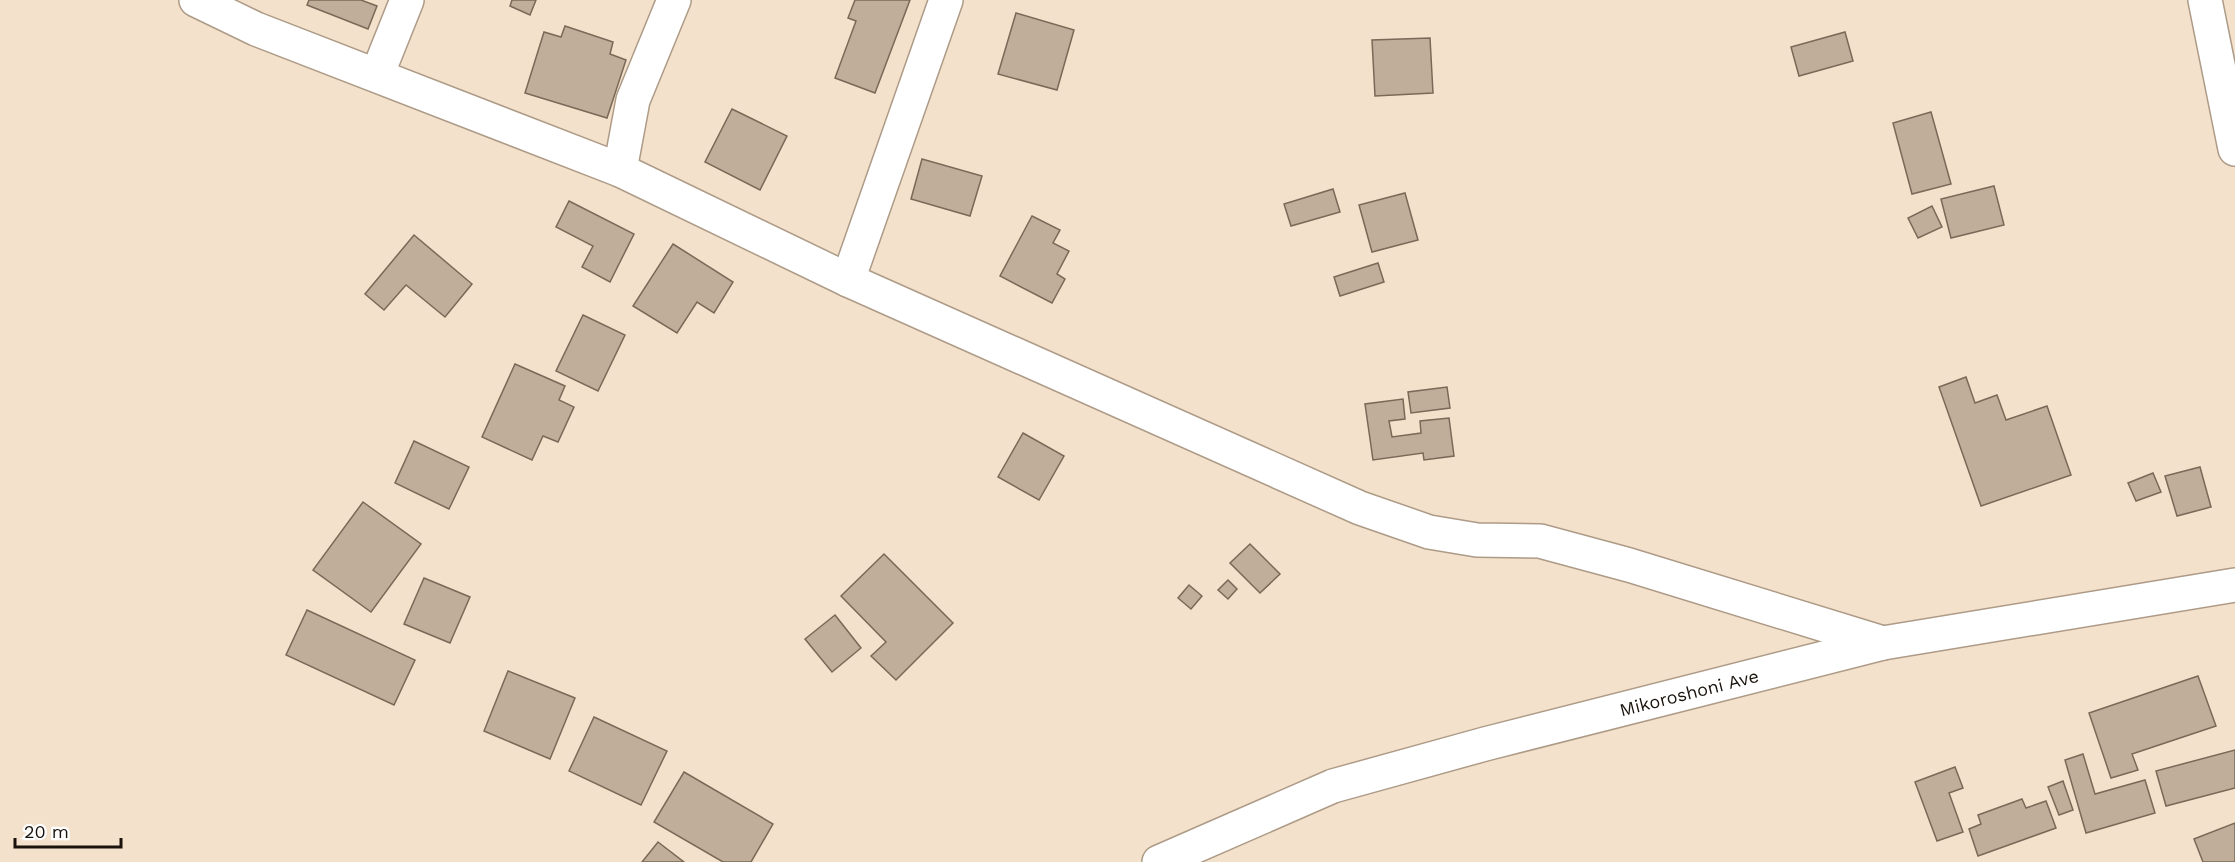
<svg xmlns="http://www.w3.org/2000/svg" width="2235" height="862" font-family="'Work Sans',sans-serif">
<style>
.building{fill:#c0ad9a;stroke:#7a6957;stroke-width:1.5}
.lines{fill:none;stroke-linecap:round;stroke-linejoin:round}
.street-casing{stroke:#ad9b87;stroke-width:36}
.street{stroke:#fff;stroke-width:33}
.labels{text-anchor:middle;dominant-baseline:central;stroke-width:6;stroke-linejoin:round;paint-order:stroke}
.street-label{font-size:18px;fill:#1a130c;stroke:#fff}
</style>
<rect width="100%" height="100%" fill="#f4e1cc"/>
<g class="building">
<polygon points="309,0 361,0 377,6 368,29 307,5"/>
<polygon points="512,0 536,0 530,15 510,6"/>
<polygon points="855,0 910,0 875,93 835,78 856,21 848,18"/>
<polygon points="1016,13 1074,30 1057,90 998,74"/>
<polygon points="565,26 613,42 610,54 626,60 607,118 525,93 544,32 561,37"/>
<polygon points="1845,32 1853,61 1799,76 1791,47"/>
<polygon points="1430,38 1433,93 1375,96 1372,40"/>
<polygon points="732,109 787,136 760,190 705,162"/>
<polygon points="1931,112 1951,184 1912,194 1893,123"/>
<polygon points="922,159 982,176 970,216 911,199"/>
<polygon points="1994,186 2004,225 1951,238 1941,199"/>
<polygon points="1333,189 1340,212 1291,226 1284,204"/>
<polygon points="1405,193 1418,240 1372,252 1359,205"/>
<polygon points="569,201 634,234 610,282 582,267 593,246 556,227"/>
<polygon points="1932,206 1942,227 1918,238 1908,218"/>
<polygon points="1032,216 1060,230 1053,243 1069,251 1057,274 1065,279 1052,303 1000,276"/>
<polygon points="414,235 472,284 445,317 406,285 384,310 365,294"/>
<polygon points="673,244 733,282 714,313 697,302 677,333 633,306"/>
<polygon points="1378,263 1384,282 1340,296 1334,277"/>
<polygon points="583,315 625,335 598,391 556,371"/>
<polygon points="515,364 565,386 559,400 574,407 558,442 543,436 532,460 482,437"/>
<polygon points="1966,377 1975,403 1997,395 2006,420 2047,406 2071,475 1981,506 1939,387"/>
<polygon points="1447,387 1450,408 1411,413 1408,392"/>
<polygon points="1403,399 1405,419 1389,421 1392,437 1421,433 1420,421 1449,418 1454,456 1424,460 1423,453 1373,460 1365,404"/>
<polygon points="1023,433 1064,456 1039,500 998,477"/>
<polygon points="414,441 469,467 449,509 395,483"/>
<polygon points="2200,467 2211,507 2177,516 2165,476"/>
<polygon points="2153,473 2161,492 2136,501 2128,483"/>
<polygon points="363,502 421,544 371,612 313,570"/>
<polygon points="1250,544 1280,574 1260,593 1230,563"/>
<polygon points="884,554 953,623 896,680 871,656 886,642 841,596"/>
<polygon points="424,578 470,597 450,643 404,624"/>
<polygon points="1228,580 1237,589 1228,599 1218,590"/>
<polygon points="1189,585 1202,596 1191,609 1178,598"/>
<polygon points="307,610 415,660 394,705 286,655"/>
<polygon points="835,615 861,648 832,672 805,639"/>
<polygon points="508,671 575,698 550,759 484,731"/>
<polygon points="2198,676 2216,726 2132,754 2138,770 2111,778 2089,713"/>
<polygon points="594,717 667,751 641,805 569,771"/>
<polygon points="2235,750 2235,788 2166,806 2156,771"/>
<polygon points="2083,754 2095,794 2145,780 2155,813 2086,833 2065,760"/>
<polygon points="1955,767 1963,788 1949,793 1963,832 1937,841 1915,782"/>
<polygon points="684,772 773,824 751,862 723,862 654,822"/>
<polygon points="2063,781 2073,810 2059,815 2048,787"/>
<polygon points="2022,799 2026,808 2046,801 2056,828 1978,856 1969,829 1981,824 1978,815"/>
<polygon points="2235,823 2235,862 2203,862 2194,839"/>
<polygon points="658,842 684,862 642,862"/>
</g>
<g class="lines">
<g class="street-casing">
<g id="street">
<polyline points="196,0 256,29 620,170 848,280 1360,508 1429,532 1477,540 1540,541 1629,565 1883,643"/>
<polyline points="2205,0 2235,149"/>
<polyline points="377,75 407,0"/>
<polyline points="620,170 633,100 674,0"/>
<polyline points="848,280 946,0"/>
<path id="s1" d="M1159,862L1333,786L1485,744L1883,643L2235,585"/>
</g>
</g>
<use href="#street" class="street"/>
</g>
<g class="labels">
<g class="street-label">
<text stroke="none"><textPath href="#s1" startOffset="558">Mikoroshoni Ave</textPath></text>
</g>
</g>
<path d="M15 838v9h106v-9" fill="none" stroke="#1a130c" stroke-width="3"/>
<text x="24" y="838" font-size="18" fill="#1a130c" stroke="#ffffff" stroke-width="4.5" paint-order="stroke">20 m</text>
</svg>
